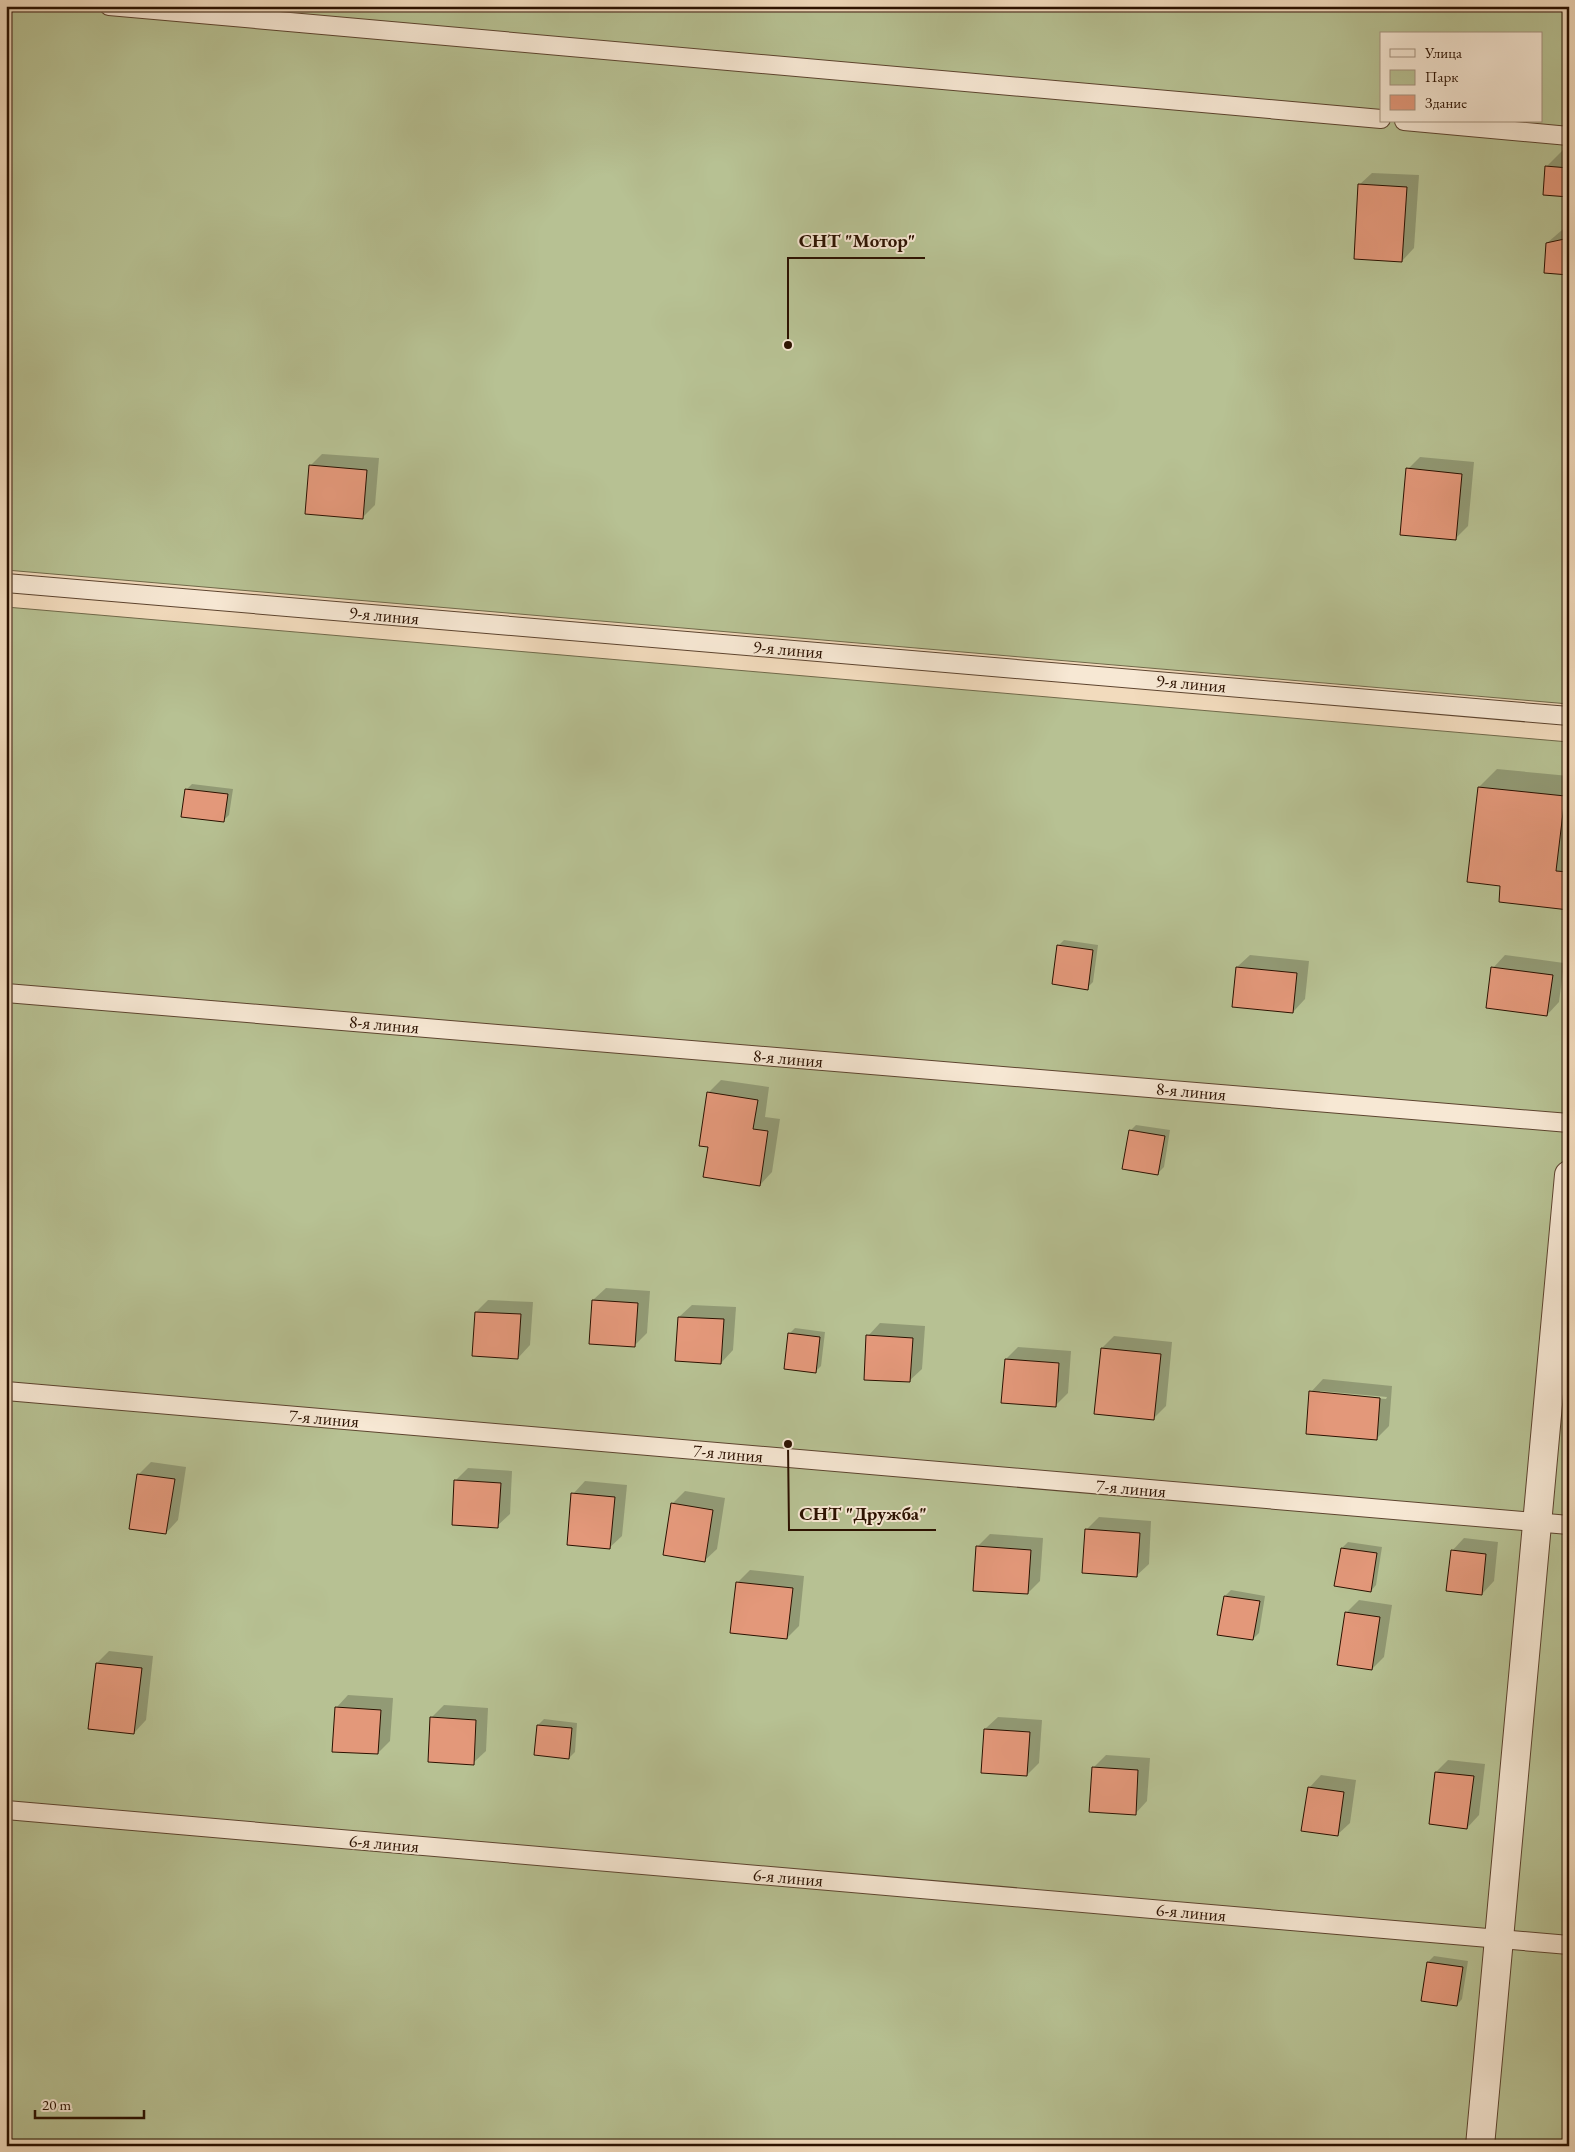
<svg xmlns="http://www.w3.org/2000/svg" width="1575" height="2152" font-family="'EB Garamond',serif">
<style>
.green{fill:#b7c193;stroke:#71694a;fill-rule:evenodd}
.shadow{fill:#0003;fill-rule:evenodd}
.building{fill:#e3987a;stroke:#2b1100}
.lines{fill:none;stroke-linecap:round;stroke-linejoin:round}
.lane-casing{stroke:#5d442f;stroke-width:20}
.street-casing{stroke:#5d442f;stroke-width:30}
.lane{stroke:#f7e8d4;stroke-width:18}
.street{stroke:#f7e8d4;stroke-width:28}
.labels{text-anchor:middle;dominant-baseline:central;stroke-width:4;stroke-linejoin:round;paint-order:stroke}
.street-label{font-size:18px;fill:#2b1100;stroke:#f7e8d4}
.leader{fill:none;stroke:#2b1100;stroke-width:2}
.callout-dot{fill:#2b1100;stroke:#f7e8d4;stroke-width:2}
.callout-label{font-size:19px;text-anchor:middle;font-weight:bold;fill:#2b1100;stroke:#f7e8d4;stroke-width:4;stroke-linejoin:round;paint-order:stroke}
</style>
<rect width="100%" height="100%" fill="#f2dbbd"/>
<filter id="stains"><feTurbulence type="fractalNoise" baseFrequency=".004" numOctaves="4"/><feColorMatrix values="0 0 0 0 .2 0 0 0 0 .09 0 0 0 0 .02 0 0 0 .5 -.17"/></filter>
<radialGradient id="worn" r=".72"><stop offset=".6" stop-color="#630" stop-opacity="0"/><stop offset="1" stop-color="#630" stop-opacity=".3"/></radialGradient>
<g class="green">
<path d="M6,6H1569V704L6,570ZM1381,34H1541V121H1381Z"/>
<polygon points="6,607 1569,742 1569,2146 6,2146"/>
</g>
<g class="shadow">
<polygon points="1565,148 1569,148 1569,196 1546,167"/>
<polygon points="1372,173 1419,175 1414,248 1402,261 1359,185"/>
<polygon points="1569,224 1569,274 1547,243"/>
<polygon points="322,454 379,458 375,505 363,517 310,466"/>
<polygon points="1420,457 1474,462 1468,526 1455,539 1408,469"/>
<polygon points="1497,769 1569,776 1569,908 1501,885 1479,787"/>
<polygon points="192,784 233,789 229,815 223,821 186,790"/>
<polygon points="1064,940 1098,945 1093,982 1087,988 1058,946"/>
<polygon points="1250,955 1309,961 1305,999 1293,1012 1234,1006 1237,967"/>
<polygon points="1505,955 1564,963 1559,1002 1547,1015 1493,968"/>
<polygon points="721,1080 769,1087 765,1117 780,1119 772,1172 760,1185 709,1146 708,1093"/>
<polygon points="1136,1125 1170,1130 1164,1167 1158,1173 1130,1131"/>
<polygon points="606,1288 650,1291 647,1333 634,1346 593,1300"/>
<polygon points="488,1300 533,1302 530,1345 518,1358 476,1312"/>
<polygon points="692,1305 736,1307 733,1350 721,1363 679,1317"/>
<polygon points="880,1323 925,1326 922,1369 909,1381 868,1336"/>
<polygon points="795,1328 825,1332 821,1366 815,1372 789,1334"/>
<polygon points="1114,1336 1172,1342 1166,1406 1153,1419 1095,1413 1102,1348"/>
<polygon points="1018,1347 1071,1351 1068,1393 1055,1406 1006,1359"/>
<path d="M1323,1379L1392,1386L1389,1426L1376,1439L1311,1392ZM1320,1391L1387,1397L1386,1399L1320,1394Z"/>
<polygon points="151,1462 186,1467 178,1520 166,1533 139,1474"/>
<polygon points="468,1468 512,1471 510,1514 497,1526 455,1481"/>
<polygon points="585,1481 627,1485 622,1536 609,1548 573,1494"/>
<polygon points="685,1491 725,1498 717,1549 704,1561 672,1504"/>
<polygon points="1099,1517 1151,1521 1149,1564 1136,1576 1086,1530"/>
<polygon points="990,1534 1043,1538 1040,1581 1028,1593 977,1547"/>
<polygon points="1464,1538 1498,1542 1494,1581 1482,1594 1452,1551"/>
<polygon points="1348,1542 1382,1547 1376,1585 1371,1591 1342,1548"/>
<polygon points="750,1570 804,1576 799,1626 787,1638 737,1583"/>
<polygon points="1231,1590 1265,1596 1259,1633 1253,1639 1225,1596"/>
<polygon points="1359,1600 1392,1605 1384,1657 1372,1669 1346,1613"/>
<polygon points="109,1651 153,1656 146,1720 134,1733 97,1663"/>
<polygon points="348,1695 393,1698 390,1741 378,1753 336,1708"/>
<polygon points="444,1705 488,1708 486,1751 473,1763 431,1718"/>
<polygon points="998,1717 1042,1720 1039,1763 1027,1775 985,1729"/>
<polygon points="544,1719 577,1723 575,1752 569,1758 538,1725"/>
<polygon points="1106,1755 1150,1758 1147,1801 1135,1814 1093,1768"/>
<polygon points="1448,1760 1485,1764 1479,1815 1467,1828 1436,1772"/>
<polygon points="1321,1775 1356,1780 1350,1823 1337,1835 1309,1788"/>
<polygon points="1434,1956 1468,1961 1462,1999 1457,2005 1422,2000 1428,1962"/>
</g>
<g class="building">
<polygon points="1545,166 1569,168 1569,197 1543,195"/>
<polygon points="1358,184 1407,187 1402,262 1354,259"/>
<polygon points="1569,238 1569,275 1544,273 1546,243"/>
<polygon points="309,465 367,470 363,519 305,514"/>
<polygon points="1406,468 1462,474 1456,540 1400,535"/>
<polygon points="1478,787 1565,796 1556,871 1569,872 1569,910 1499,902 1500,886 1467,882"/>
<polygon points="185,789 228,794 224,822 181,817"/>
<polygon points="1057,945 1093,950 1088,990 1052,984"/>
<polygon points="1236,967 1297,973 1293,1013 1232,1007"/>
<polygon points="1491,967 1553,975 1547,1016 1486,1008"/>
<polygon points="707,1092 758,1100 753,1129 768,1131 760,1186 703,1177 708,1147 699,1146"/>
<polygon points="1129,1130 1165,1136 1158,1175 1122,1169"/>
<polygon points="592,1300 638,1303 635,1347 589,1344"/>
<polygon points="475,1312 521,1314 518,1359 472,1356"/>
<polygon points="678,1317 724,1319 721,1364 675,1361"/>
<polygon points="788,1333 820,1337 816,1373 784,1369"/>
<polygon points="866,1335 913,1338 910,1382 864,1380"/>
<polygon points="1101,1348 1161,1354 1154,1420 1094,1414"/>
<polygon points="1005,1359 1059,1363 1056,1407 1001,1403"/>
<polygon points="1309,1391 1380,1398 1377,1440 1306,1434"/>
<polygon points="137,1474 175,1479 166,1534 129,1529"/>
<polygon points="454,1480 501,1483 498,1528 452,1525"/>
<polygon points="571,1493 615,1497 610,1549 567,1545"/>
<polygon points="671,1503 713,1510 705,1562 663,1555"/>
<polygon points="1085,1529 1140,1533 1137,1577 1082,1573"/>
<polygon points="976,1546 1031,1550 1028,1594 973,1591"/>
<polygon points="1341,1548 1377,1553 1371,1592 1334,1586"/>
<polygon points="1451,1550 1486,1554 1482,1595 1446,1591"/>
<polygon points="736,1582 793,1588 787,1639 730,1633"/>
<polygon points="1224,1596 1260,1601 1253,1640 1217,1635"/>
<polygon points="1345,1612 1380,1617 1372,1670 1337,1665"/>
<polygon points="96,1663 142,1668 134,1734 88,1729"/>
<polygon points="335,1707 381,1710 378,1754 332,1752"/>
<polygon points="430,1717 476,1720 474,1765 428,1762"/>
<polygon points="537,1725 572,1728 569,1759 534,1755"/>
<polygon points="984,1729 1030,1732 1027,1776 981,1773"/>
<polygon points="1092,1767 1138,1770 1136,1815 1089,1812"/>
<polygon points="1435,1772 1474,1776 1467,1829 1429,1824"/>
<polygon points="1308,1787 1344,1792 1338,1836 1301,1831"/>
<polygon points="1427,1962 1463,1967 1457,2006 1421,2001"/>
</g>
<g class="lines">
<g class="lane-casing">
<g id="lane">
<polyline points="109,6 1381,119"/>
<polyline points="1404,121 1569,136"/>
<polyline points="6,583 1569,716"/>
<polyline points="6,993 1569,1123"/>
<polyline points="6,1391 1569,1525"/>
<polyline points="6,1810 1569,1945"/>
</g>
</g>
<g class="street-casing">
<polyline id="street" points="1480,2146 1569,1175"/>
</g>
<use href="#lane" class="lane"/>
<use href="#street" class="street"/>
</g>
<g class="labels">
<g class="street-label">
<text transform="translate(384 615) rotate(5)">9-я линия</text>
<text transform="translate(788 649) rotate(5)">9-я линия</text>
<text transform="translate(1191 683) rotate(5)">9-я линия</text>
<text transform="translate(384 1024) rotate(5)">8-я линия</text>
<text transform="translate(788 1058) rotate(5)">8-я линия</text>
<text transform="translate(1191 1091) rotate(5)">8-я линия</text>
<text transform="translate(324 1418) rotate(5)">7-я линия</text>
<text transform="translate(728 1453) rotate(5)">7-я линия</text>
<text transform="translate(1131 1488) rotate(5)">7-я линия</text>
<text transform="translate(384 1843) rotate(5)">6-я линия</text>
<text transform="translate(788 1877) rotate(5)">6-я линия</text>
<text transform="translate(1191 1912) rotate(5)">6-я линия</text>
</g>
</g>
<path class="leader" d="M788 345L788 258H925M788 1444L789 1530H936"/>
<g class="callout-dot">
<circle cx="788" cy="345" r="5"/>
<circle cx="788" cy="1444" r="5"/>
</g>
<g class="callout-label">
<text x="857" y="247">СНТ "Мотор"</text>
<text x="863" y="1520">СНТ "Дружба"</text>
</g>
<rect width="1575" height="2152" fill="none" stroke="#f2dbbd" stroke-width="25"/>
<rect x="8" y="8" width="1560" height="2137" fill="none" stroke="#2b1100" stroke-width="2.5"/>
<rect x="12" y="12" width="1550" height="2127" fill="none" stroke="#2b1100"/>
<rect x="1380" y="32" width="162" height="90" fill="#f7e8d4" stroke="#a5927f"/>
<rect x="1390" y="49" width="25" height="8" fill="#f7e8d4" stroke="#a5927f"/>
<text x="1425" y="58" font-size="15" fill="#2b1100">Улица</text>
<rect x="1390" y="70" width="25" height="15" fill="#b7c193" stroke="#a5927f"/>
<text x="1425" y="82" font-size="15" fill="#2b1100">Парк</text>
<rect x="1390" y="95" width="25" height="15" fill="#e3987a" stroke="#a5927f"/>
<text x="1425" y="108" font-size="15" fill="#2b1100">Здание</text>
<path d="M35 2110v8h109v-8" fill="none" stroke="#2b1100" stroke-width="2.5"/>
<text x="42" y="2110" font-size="15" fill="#2b1100" stroke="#f7e8d4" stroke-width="4" paint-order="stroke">20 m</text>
<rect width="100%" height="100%" filter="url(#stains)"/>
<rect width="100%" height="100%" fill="url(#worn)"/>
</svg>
